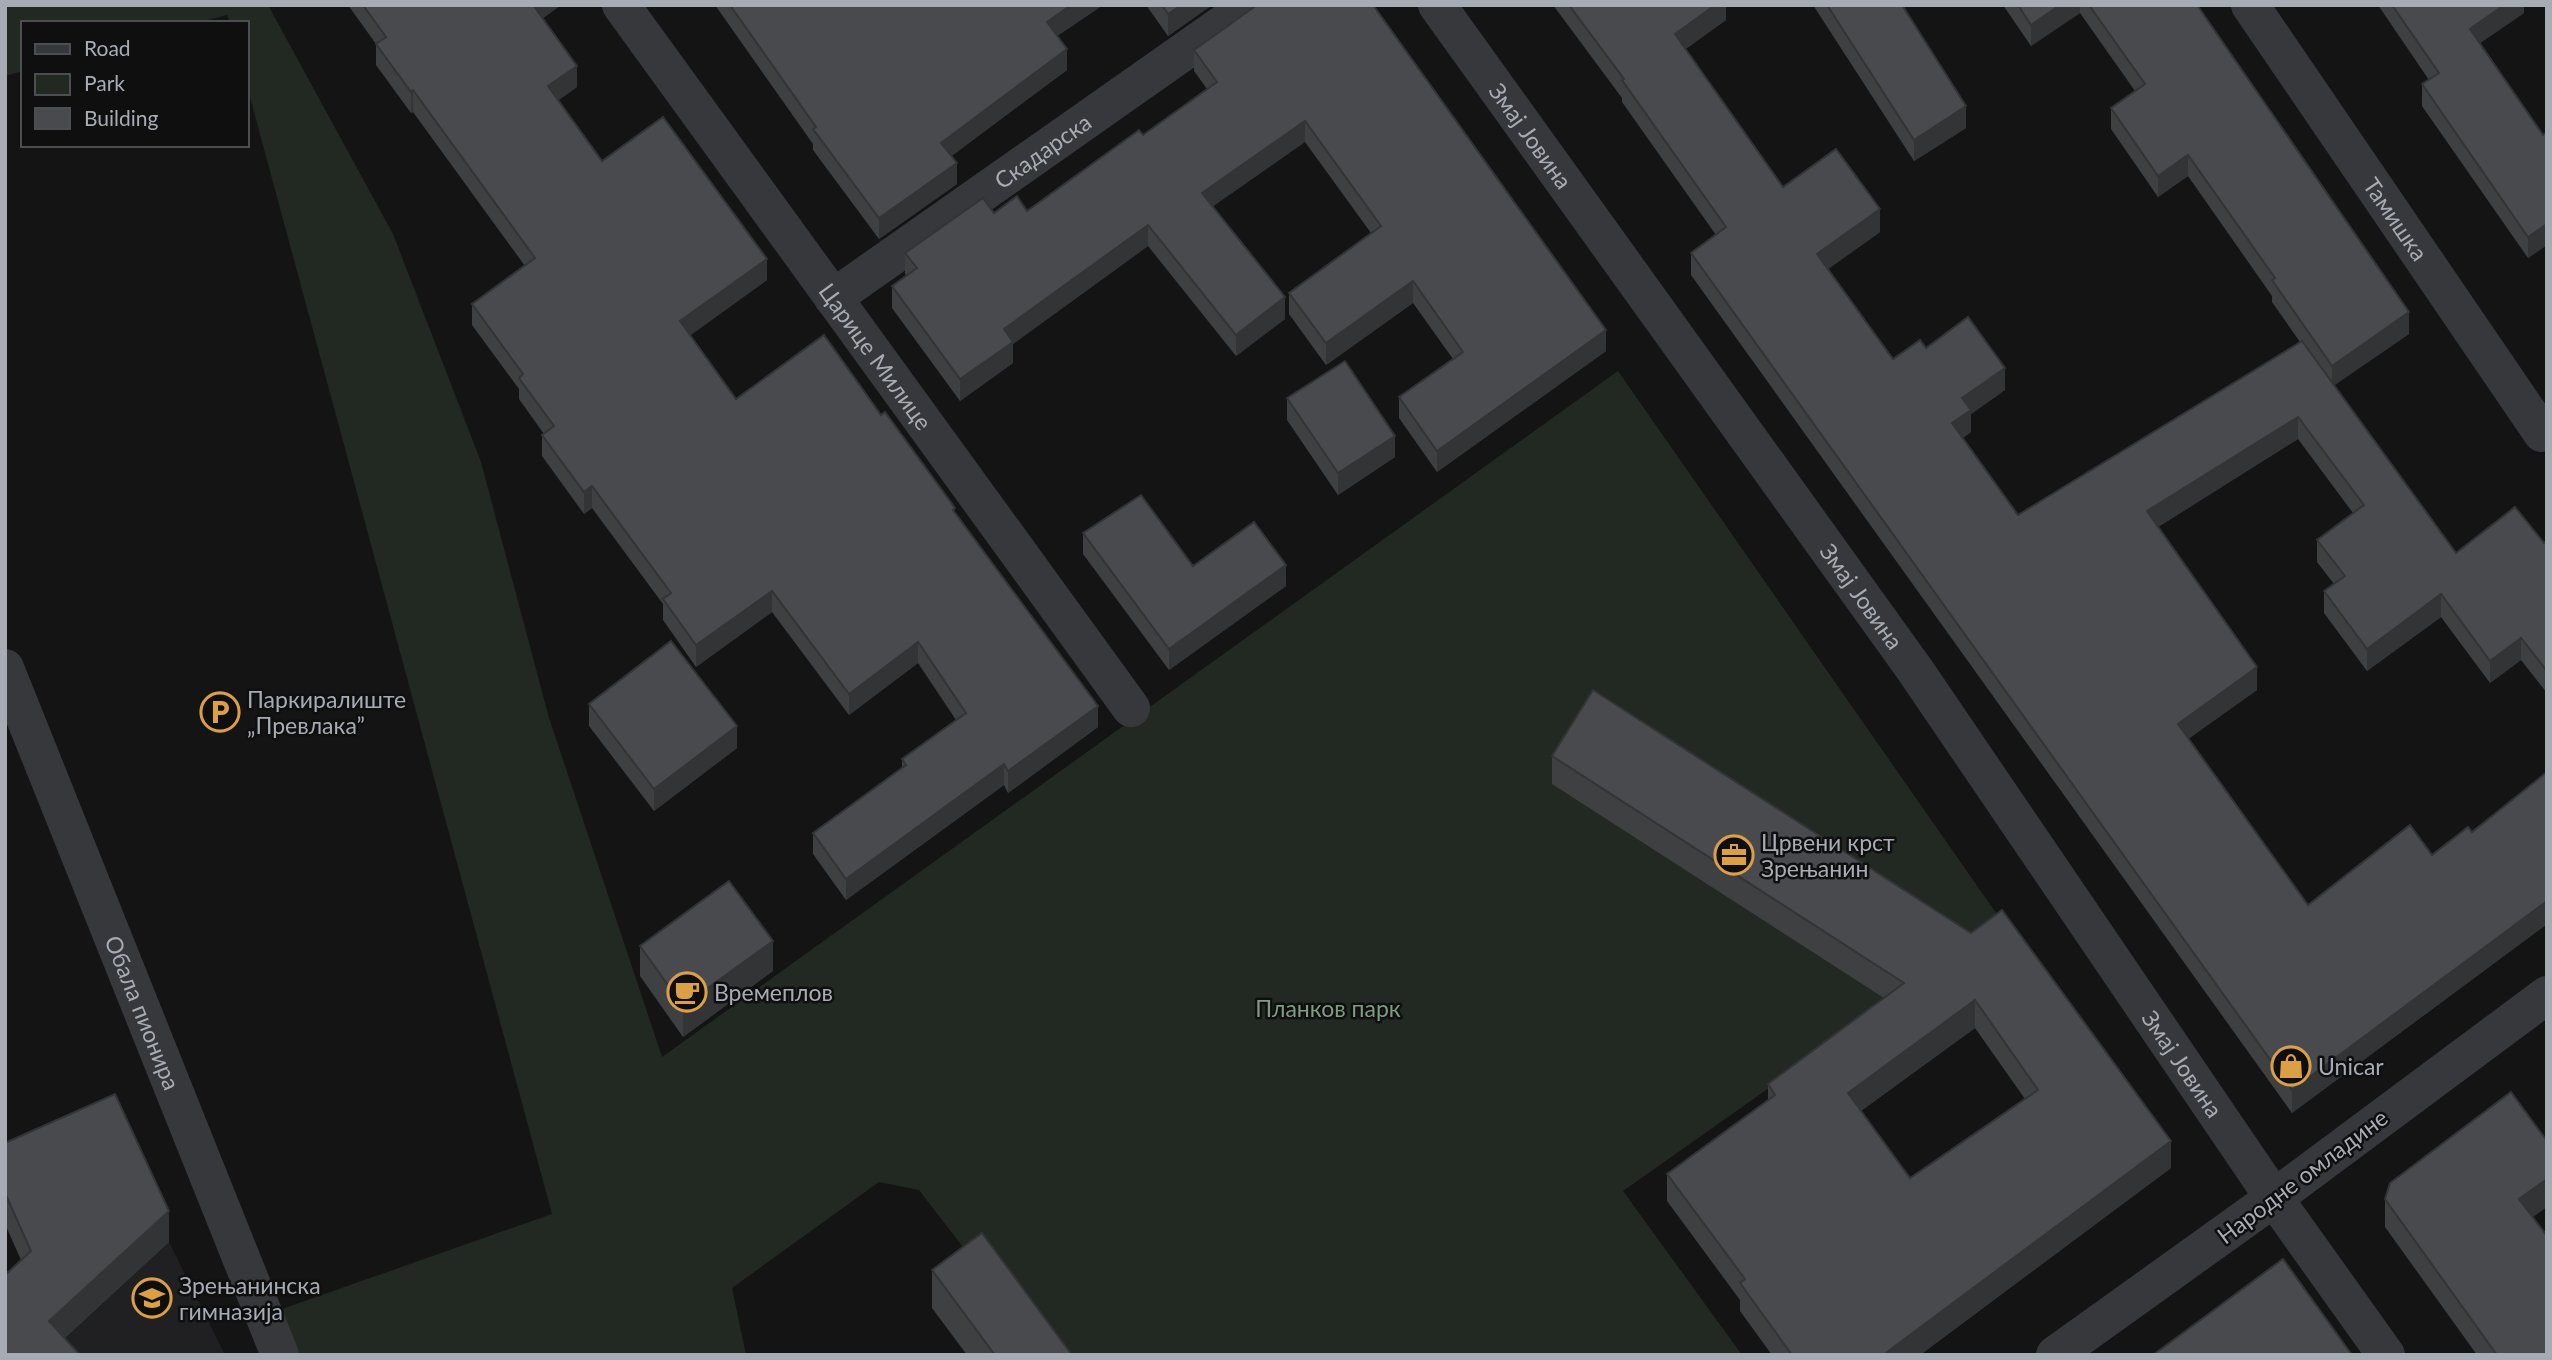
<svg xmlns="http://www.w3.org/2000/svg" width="2552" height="1360" font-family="Lato,sans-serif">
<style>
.built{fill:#202022}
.green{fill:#222923}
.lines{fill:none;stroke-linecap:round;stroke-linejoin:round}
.minor{stroke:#37383b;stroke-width:38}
.tertiary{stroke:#37383b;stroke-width:38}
.wall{fill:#3e4042;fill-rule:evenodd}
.shaded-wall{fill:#323436}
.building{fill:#484a4d;stroke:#323436;stroke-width:2;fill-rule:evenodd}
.labels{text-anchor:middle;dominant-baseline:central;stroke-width:5;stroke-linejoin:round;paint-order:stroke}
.street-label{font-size:23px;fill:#a7acb4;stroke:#0f0f10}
.poi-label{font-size:23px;fill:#a7acb4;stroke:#0f0f10;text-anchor:start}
.park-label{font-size:23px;fill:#809c80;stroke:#0f0f10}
</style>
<rect width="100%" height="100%" fill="#141415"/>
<polygon class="built" points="169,1242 225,1355 47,1355"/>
<polygon class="green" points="5,5 268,5 393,234 481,462 549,718 662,1057 1618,371 2003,923 1623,1191 1742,1355 1046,1355 919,1190 879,1182 732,1288 746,1355 280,1355 265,1315 552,1214 247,86 247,23 230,23 227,15 198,23 23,23 23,71 5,76"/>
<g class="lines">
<g class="minor">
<path id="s1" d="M621,5L1131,708"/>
<path id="s2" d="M2250,5L2542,433"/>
<path id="s3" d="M833,298L1250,5"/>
<path id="s4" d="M5,668L280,1355"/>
<polyline points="2386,1355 2274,1198 2547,995"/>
</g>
<path class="tertiary" id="s5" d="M1437,5L1915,670L2274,1198L2055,1355"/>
</g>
<g class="wall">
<polygon points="348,5 561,5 543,18 577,87 558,100 602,161 767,280 690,335 736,399 881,415 955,512 1098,727 1008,793 1004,785 846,900 813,854 813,833 902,768 902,759 956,720 918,663 849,715 772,612 696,667 663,620 663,604 592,508 584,514 542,456 542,435 544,434 519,399 519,389 472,325 472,304 525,266 413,112 411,113 376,65 376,44"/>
<polygon points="715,5 1103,5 1057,36 1067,70 951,156 957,184 879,239 813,150 813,144"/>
<polygon points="1146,5 1212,5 1168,36"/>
<polygon points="1257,5 1606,351 1437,472 1399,418 1399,397 1453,359 1413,303 1326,365 1289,314 1289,293 1371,233 1305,142 1213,206 1285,319 1236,356 1148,246 1013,344 1013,363 960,401 892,308 892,286 907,276 905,274 905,253 994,213 1027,211 1143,135 1207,89 1194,71 1194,50"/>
<polygon points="1553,5 1726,5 1726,20 1685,49 1783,187 1880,232 1828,269 1893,359 1926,348 2005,390 1971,414 1971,432 1963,438 2018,515 2300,342 2272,302 2272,296 2188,176 2158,197 2111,129 2111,108 2135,91 2080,13 2031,46 2003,5 2197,5 2409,334 2334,385 2456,553 2544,543 2547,540 2547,693 2521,660 2490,683 2441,617 2367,671 2324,613 2324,591 2334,584 2317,562 2317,540 2353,513 2298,439 2158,527 2257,690 2188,739 2308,905 2432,855 2472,832 2547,772 2547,924 2292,1113 1691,275 1691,253 1716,235 1622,102 1622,98"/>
<polygon points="1813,5 1902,5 1966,128 1914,161"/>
<polygon points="2378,5 2524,5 2524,13 2480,43 2543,135 2547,132 2547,245 2528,258 2422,106 2422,84 2429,80"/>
<polygon points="1287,398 1395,457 1338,495 1287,420"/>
<polygon points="1083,533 1193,566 1286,586 1169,670 1083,554"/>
<polygon points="589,704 737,748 654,811 589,726"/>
<path d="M1552,756L1971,933L2171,1168L1920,1355H1772L1740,1311V1300L1667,1201V1174L1768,1100V1084L1884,998L1552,784ZM1975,1028L2025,1099L1910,1178L1861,1111Z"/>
<polygon points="640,946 773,971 683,1037 640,976"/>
<polygon points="5,1143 169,1242 65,1338 5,1355 21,1260 5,1224"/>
<polygon points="2385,1199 2533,1217 2547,1355 2477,1355 2385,1227"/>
<polygon points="932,1270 1072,1355 967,1355 932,1308"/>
</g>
<g class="shaded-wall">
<polygon points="532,5 561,5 532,26"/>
<polygon points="1071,5 1103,5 1047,43 1047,22"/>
<polygon points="1181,5 1212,5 1168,36 1168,14"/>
<polygon points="1715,5 1726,5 1726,20 1675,57 1675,34"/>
<polygon points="2060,5 2080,5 2080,13 2031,46 2031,25"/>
<polygon points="2504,5 2524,5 2524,13 2470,50 2470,29"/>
<polygon points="1067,49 1067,70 941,164 941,143"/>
<polygon points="577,66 577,87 548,108 548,86"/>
<polygon points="413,90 413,112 411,113 411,92"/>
<polygon points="1966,106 1966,128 1914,161 1914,140"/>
<polygon points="1305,121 1305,142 1202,214 1202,193"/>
<polygon points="2188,155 2188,176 2158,197 2158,176"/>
<polygon points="957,163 957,184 879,239 879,218"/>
<polygon points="1880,209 1880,232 1817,277 1817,254"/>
<polygon points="2547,224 2547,245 2528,258 2528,237"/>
<polygon points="1148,225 1148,246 1013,344 1013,363 960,401 960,379 1004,329"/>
<polygon points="767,259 767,280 680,343 680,321"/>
<polygon points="1413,281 1413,303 1326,365 1326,343"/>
<polygon points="1285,297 1285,319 1236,356 1236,335"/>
<polygon points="2409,312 2409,334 2332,387 2332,366"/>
<polygon points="1606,330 1606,351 1437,472 1437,451"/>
<polygon points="2005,368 2005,390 1971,414 1971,432 1952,445 1952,423 1962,398"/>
<polygon points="2298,417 2298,439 2147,534 2147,511"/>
<polygon points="1395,436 1395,457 1338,495 1338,473"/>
<polygon points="592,486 592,508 584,514 584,492"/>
<polygon points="1286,565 1286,586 1169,670 1169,649"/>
<polygon points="772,591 772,612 696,667 696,645"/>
<polygon points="2441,594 2441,617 2367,671 2367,649"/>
<polygon points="2521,638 2521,660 2490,683 2490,661"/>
<polygon points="918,642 918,663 849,715 849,694"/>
<polygon points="2257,667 2257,690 2178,746 2178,724"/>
<polygon points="1098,706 1098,727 1008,793 1008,771"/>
<polygon points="737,726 737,748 654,811 654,789"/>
<polygon points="1004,764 1004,785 846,900 846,879"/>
<polygon points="2547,901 2547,924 2292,1113 2292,1090"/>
<polygon points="773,941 773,971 683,1037 683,1006"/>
<polygon points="1975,1000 1975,1028 1848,1120 1848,1093"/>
<polygon points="2171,1141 2171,1168 1920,1355 1883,1355"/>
<polygon points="2547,1179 2547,1207 2519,1227 2519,1199"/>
<polygon points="169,1211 169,1242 49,1352 49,1321"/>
</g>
<g class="building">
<polygon points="363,5 533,5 577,66 548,86 602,161 663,117 767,259 680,321 736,399 824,335 881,415 885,412 955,508 953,510 1098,706 1008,771 1004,764 846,879 813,833 906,765 902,759 966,713 918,642 849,694 772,591 696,645 663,599 671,593 592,486 584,492 542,435 554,426 519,378 523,374 472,304 535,258 413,90 411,92 376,44 386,37"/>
<polygon points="730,5 1071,5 1047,22 1067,49 941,143 957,163 879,218 813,129 816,127"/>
<polygon points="1162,5 1181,5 1168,14"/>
<polygon points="1257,5 1373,5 1606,330 1437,451 1399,397 1463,352 1413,281 1326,343 1289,293 1381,226 1305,121 1202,193 1285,297 1236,335 1148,225 1004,329 1013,342 960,379 892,286 917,268 905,253 983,198 994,213 1017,196 1027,211 1139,130 1143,135 1217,82 1194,50"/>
<polygon points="1569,5 1715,5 1675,34 1783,187 1836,149 1880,209 1817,254 1893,359 1920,340 1926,348 1968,317 2005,368 1962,398 1971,410 1952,423 2018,515 2302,341 2456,553 2515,507 2544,543 2547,540 2547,671 2521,638 2490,661 2441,594 2367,649 2324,591 2345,576 2317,540 2364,505 2298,417 2147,511 2257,667 2178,724 2308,905 2410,825 2432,855 2468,827 2472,832 2547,772 2547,901 2292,1090 1691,253 1726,227 1622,80 1624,79"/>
<polygon points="1827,5 1902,5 1966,106 1914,140"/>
<polygon points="2018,5 2060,5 2031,25"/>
<polygon points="2089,5 2197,5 2409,312 2332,366 2272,280 2275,278 2188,155 2158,176 2111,108 2145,84"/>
<polygon points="2392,5 2504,5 2470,29 2543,135 2547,132 2547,224 2528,237 2422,84 2439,73"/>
<polygon points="1345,361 1395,436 1338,473 1287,398"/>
<polygon points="1141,495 1193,566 1254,522 1286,565 1169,649 1083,533"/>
<polygon points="671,641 737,726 654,789 589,704"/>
<path d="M1593,690L1971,933L2002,910L2171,1141L1883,1355H1792L1740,1283L1745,1279L1667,1174L1775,1095L1768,1084L1904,983L1552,756ZM1975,1000L2038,1090L1910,1178L1848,1093Z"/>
<polygon points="729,881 773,941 683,1006 640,946"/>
<polygon points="2511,1092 2547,1141 2547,1179 2519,1199 2547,1236 2547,1355 2497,1355 2385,1199 2390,1183"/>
<polygon points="115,1094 169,1211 49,1321 80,1355 5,1355 5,1275 31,1251 5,1193 5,1143"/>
<polygon points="982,1233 1072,1355 995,1355 932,1270"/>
<polygon points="2283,1259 2352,1355 2153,1355"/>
</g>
<defs>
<g id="parking-ring" transform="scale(2.0125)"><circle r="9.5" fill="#0f0f10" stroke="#db9f46" stroke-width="1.5"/><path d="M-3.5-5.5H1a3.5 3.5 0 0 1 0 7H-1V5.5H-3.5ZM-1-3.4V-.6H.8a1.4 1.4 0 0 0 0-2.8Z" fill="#db9f46"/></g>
<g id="office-ring" transform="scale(2.0125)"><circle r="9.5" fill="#0f0f10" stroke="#db9f46" stroke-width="1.5"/><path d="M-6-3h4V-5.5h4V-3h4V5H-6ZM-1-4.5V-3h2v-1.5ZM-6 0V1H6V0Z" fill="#db9f46"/></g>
<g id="cafe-ring" transform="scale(2.0125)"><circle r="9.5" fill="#0f0f10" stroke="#db9f46" stroke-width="1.5"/><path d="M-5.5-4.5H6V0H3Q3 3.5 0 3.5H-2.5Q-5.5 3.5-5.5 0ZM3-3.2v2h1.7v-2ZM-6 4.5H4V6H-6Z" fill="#db9f46"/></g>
<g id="shop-ring" transform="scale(2.0125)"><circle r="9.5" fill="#0f0f10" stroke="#db9f46" stroke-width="1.5"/><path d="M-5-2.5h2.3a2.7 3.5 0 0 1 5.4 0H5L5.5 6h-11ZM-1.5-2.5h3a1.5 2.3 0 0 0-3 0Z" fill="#db9f46"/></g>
<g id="school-ring" transform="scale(2.0125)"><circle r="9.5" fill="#0f0f10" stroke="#db9f46" stroke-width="1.5"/><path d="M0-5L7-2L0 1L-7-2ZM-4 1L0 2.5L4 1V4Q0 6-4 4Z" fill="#db9f46"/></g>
</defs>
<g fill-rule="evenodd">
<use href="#parking-ring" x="220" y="712"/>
<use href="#office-ring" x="1734" y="855"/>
<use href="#cafe-ring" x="687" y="992"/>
<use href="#shop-ring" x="2291" y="1066"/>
<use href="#school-ring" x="152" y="1298"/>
</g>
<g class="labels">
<g class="street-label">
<text stroke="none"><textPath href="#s5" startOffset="161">Змај Јовина</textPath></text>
<text stroke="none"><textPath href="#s3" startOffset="256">Скадарска</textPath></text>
<text stroke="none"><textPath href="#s2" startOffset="259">Тамишка</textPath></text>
<text stroke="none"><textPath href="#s1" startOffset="434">Царице Милице</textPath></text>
<text stroke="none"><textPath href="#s5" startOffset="728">Змај Јовина</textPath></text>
<text stroke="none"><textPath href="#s4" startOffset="371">Обала пионира</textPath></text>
<text stroke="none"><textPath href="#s5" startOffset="1295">Змај Јовина</textPath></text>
<text transform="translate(2302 1176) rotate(-37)">Народне омладине</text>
</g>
<g class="poi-label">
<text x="247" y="699">Паркиралиште<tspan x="247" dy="26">„Превлака”</tspan></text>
<text x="1761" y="842">Црвени крст<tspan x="1761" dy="26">Зрењанин</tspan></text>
<text x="714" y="992">Времеплов</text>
<text x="2318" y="1066">Unicar</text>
<text x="179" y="1285">Зрењанинска<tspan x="179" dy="26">гимназија</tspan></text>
</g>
<g class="park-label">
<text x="1328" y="1008">Планков парк</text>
</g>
</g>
<rect width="2552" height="1360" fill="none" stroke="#a7acb4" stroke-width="14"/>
<rect x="21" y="21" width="228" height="126" fill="#0f0f10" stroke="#4c4e52" stroke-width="2"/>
<rect x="35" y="44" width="35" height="10" fill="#37383b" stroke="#4c4e52" stroke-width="2"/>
<text x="84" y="56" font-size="21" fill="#a7acb4">Road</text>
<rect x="35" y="74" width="35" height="21" fill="#222923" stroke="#4c4e52" stroke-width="2"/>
<text x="84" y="91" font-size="21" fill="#a7acb4">Park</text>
<rect x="35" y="108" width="35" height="21" fill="#484a4d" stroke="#4c4e52" stroke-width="2"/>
<text x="84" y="126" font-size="21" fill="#a7acb4">Building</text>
</svg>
